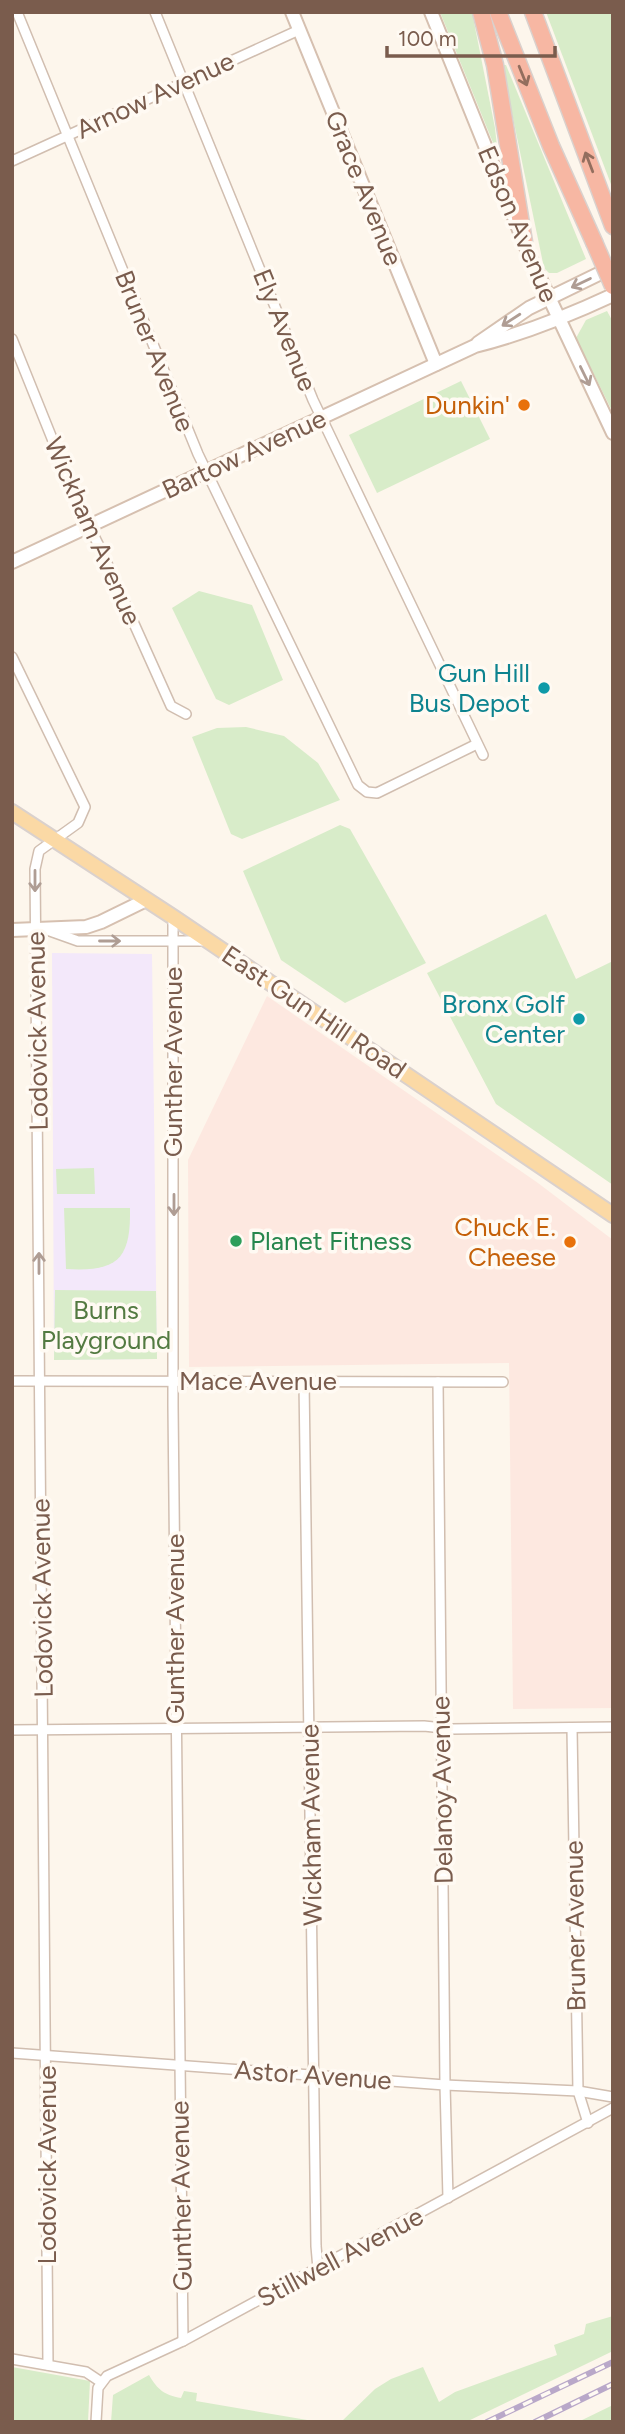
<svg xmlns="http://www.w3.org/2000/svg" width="625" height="2434" font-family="Figtree,sans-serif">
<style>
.commercial{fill:#fde8e0}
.education{fill:#f3e8fa}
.green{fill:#d8ecc9}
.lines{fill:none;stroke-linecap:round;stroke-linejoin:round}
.street-casing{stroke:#d1beb0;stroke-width:12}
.secondary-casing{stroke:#d6c0b0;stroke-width:16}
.primary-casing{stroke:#dad1cd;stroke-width:18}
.highway-casing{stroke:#dad1cd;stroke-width:19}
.street{stroke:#fff;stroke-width:9}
.secondary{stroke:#fff;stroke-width:12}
.primary{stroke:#fbd9a5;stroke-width:14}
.highway{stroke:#f7b7a3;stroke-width:16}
.rail-casing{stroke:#b9a8c9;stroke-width:6}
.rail{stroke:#fffaf3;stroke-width:3.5;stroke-dasharray:10;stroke-linecap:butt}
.highway-bridge-casing{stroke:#dad1cd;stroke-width:19;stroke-linecap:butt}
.highway-bridge{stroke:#f7b7a3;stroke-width:16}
.oneway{stroke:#936e5e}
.oneway2{stroke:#af9d94}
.food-dot{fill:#e8710a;stroke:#fffaf3;stroke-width:2.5}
.culture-dot{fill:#0f9aa8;stroke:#fffaf3;stroke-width:2.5}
.leisure-dot{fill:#2e9e5b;stroke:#fffaf3;stroke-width:2.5}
.labels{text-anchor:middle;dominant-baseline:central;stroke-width:7;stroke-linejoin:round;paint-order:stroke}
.street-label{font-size:26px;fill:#7a5c4d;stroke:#fffaf3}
.food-label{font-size:26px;fill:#c56008;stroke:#fffaf3;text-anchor:end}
.culture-label{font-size:26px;fill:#0d838f;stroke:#fffaf3;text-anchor:end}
.leisure-label{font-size:26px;fill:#27864d;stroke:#fffaf3;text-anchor:start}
.park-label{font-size:26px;fill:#537a41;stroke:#fffaf3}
</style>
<rect width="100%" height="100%" fill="#fdf6ec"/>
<polygon class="commercial" points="267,996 538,1183 613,1240 613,1708 513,1709 509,1363 189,1367 188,1160"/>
<polygon class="education" points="52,953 152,954 157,1359 54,1360"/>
<g class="green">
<polygon points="440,12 472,12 495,128 498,155"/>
<polygon points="546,12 613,12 613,189 612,187"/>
<polygon points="502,65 506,65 586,259 557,273 549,273 544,268"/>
<polygon points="607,311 613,322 613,413 576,338 586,320"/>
<polygon points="461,381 490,439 377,493 349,435"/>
<polygon points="199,591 252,605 283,680 229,705 216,699 172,608"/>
<polygon points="246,727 284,736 318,763 340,800 242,839 231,834 192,737 217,728"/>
<polygon points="340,825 350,829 426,963 345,1003 281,960 243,871"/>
<polygon points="546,914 576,979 613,961 613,1185 496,1104 427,973"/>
<polygon points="94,1168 95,1194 57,1194 56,1169"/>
<path d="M64,1208H130C131,1259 118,1272 66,1269Z"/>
<polygon points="55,1290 156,1291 157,1359 54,1360"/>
<polygon points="613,2316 613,2351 466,2422 341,2422 375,2389 391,2379 423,2367 439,2402 455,2392 557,2355 554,2345 584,2334 586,2324"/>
<polygon points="12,2367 90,2381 88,2422 12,2422"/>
<path d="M149,2375C158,2390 164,2395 181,2398L184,2391L197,2393L196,2401L319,2422H111L113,2395Z"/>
<polygon points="613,2405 613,2422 578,2422"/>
</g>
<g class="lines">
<g class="street-casing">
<g id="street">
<polyline points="17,12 198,454 358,785 367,792 377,793 477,744"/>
<polyline points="155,12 313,400 483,755"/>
<polyline points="12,161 299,30"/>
<polyline points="12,339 80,508 100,548 171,706 186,714"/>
<polyline points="12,657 85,807 78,823 39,851 35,869 48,2365"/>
<polyline points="173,917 173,1406 183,2341"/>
<polyline points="50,931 78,941 206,941"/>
<polyline points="12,1381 503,1382"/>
<polyline points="304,1381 316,2246 318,2269"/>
<polyline points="438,1382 445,2085 448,2198"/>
<polyline points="572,1728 578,2091 588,2123"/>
<polyline points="12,1730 424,1726 452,1729 613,1727"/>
<polyline points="12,2053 445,2085 578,2091 613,2097"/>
<polyline points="12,2359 86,2372 101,2382"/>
<polyline points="96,2422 98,2388 107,2376 183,2341 613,2108"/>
</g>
</g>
<g class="secondary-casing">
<g id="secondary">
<polyline points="292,12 436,364"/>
<polyline points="431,12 530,257 613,433"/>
<polyline points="478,343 529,308 613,267"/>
<path d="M12,562L475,346C523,334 568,316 613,295"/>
<polyline points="12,930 86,927 101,922 146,900"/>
</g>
</g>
<g class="primary-casing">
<polyline id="primary" points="12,812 173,917 613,1215"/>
</g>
<g class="highway-casing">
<g id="highway">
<polyline points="481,12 495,65 524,242"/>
<polyline points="498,12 551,146 594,242"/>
<polyline points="533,12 613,226"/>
</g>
</g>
<use href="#street" class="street"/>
<use href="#secondary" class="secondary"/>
<use href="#primary" class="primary"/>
<use href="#highway" class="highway"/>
<g class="rail-casing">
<g id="rail">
<polyline points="487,2422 613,2362"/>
<polyline points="535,2422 613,2384"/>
</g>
</g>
<use href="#rail" class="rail"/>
<g class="highway-bridge-casing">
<polyline id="highway-bridge" points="594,242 613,286"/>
</g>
<use href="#highway-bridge" class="highway-bridge"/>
</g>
<defs><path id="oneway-shaft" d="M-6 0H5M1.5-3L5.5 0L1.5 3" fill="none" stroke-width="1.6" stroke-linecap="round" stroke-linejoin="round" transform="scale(1.75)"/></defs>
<g class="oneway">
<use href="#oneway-shaft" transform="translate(523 76) rotate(68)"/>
<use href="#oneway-shaft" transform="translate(589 162) rotate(-111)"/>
</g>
<g class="oneway2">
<use href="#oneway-shaft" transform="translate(581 283) rotate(154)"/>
<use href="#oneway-shaft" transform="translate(511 320) rotate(147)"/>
<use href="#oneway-shaft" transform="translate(585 376) rotate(64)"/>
<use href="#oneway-shaft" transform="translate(35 881) rotate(90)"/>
<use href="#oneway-shaft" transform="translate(110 941)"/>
<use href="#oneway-shaft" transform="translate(174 1205) rotate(90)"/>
<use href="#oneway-shaft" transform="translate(39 1263) rotate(-90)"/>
</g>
<g class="food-dot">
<circle cx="524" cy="405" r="7"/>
<circle cx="570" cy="1242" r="7"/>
</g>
<g class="culture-dot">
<circle cx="544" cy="688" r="7"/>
<circle cx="579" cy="1019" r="7"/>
</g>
<circle class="leisure-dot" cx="236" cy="1241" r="7"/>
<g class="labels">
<g class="street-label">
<text transform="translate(155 95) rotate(-25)">Arnow Avenue</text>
<text transform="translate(364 188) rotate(68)">Grace Avenue</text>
<text transform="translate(518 224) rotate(67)">Edson Avenue</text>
<text transform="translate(285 330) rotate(68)">Ely Avenue</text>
<text transform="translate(155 351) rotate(68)">Bruner Avenue</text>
<text transform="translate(244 454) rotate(-25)">Bartow Avenue</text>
<text transform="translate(93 531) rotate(66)">Wickham Avenue</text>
<text transform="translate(314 1012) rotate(34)">East Gun Hill Road</text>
<text transform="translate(37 1031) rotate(-91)">Lodovick Avenue</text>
<text transform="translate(173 1062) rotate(-90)">Gunther Avenue</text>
<text x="258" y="1381">Mace Avenue</text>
<text transform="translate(42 1598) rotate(-91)">Lodovick Avenue</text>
<text transform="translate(175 1629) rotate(-90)">Gunther Avenue</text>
<text transform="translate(442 1790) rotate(-91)">Delanoy Avenue</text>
<text transform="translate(311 1825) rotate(-91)">Wickham Avenue</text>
<text transform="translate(575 1926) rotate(-91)">Bruner Avenue</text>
<text transform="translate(313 2075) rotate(4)">Astor Avenue</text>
<text transform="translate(47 2165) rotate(-90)">Lodovick Avenue</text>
<text transform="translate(181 2196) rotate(-91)">Gunther Avenue</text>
<text transform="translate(340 2257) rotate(-28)">Stillwell Avenue</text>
</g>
<g class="food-label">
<text x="510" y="405">Dunkin'</text>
<text x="556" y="1227">Chuck E.<tspan x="556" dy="30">Cheese</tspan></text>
</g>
<g class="culture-label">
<text x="530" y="673">Gun Hill<tspan x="530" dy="30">Bus Depot</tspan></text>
<text x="565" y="1004">Bronx Golf<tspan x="565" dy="30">Center</tspan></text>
</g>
<g class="leisure-label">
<text x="250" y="1241">Planet Fitness</text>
</g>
<g class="park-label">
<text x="106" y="1310">Burns<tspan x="106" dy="30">Playground</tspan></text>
</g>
</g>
<rect width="625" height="2434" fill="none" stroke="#7a5c4d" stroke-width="28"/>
<path d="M387 46v10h168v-10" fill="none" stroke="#7a5c4d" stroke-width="3.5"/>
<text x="398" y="46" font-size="21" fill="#7a5c4d" stroke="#fffaf3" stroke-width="5" paint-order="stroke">100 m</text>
</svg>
